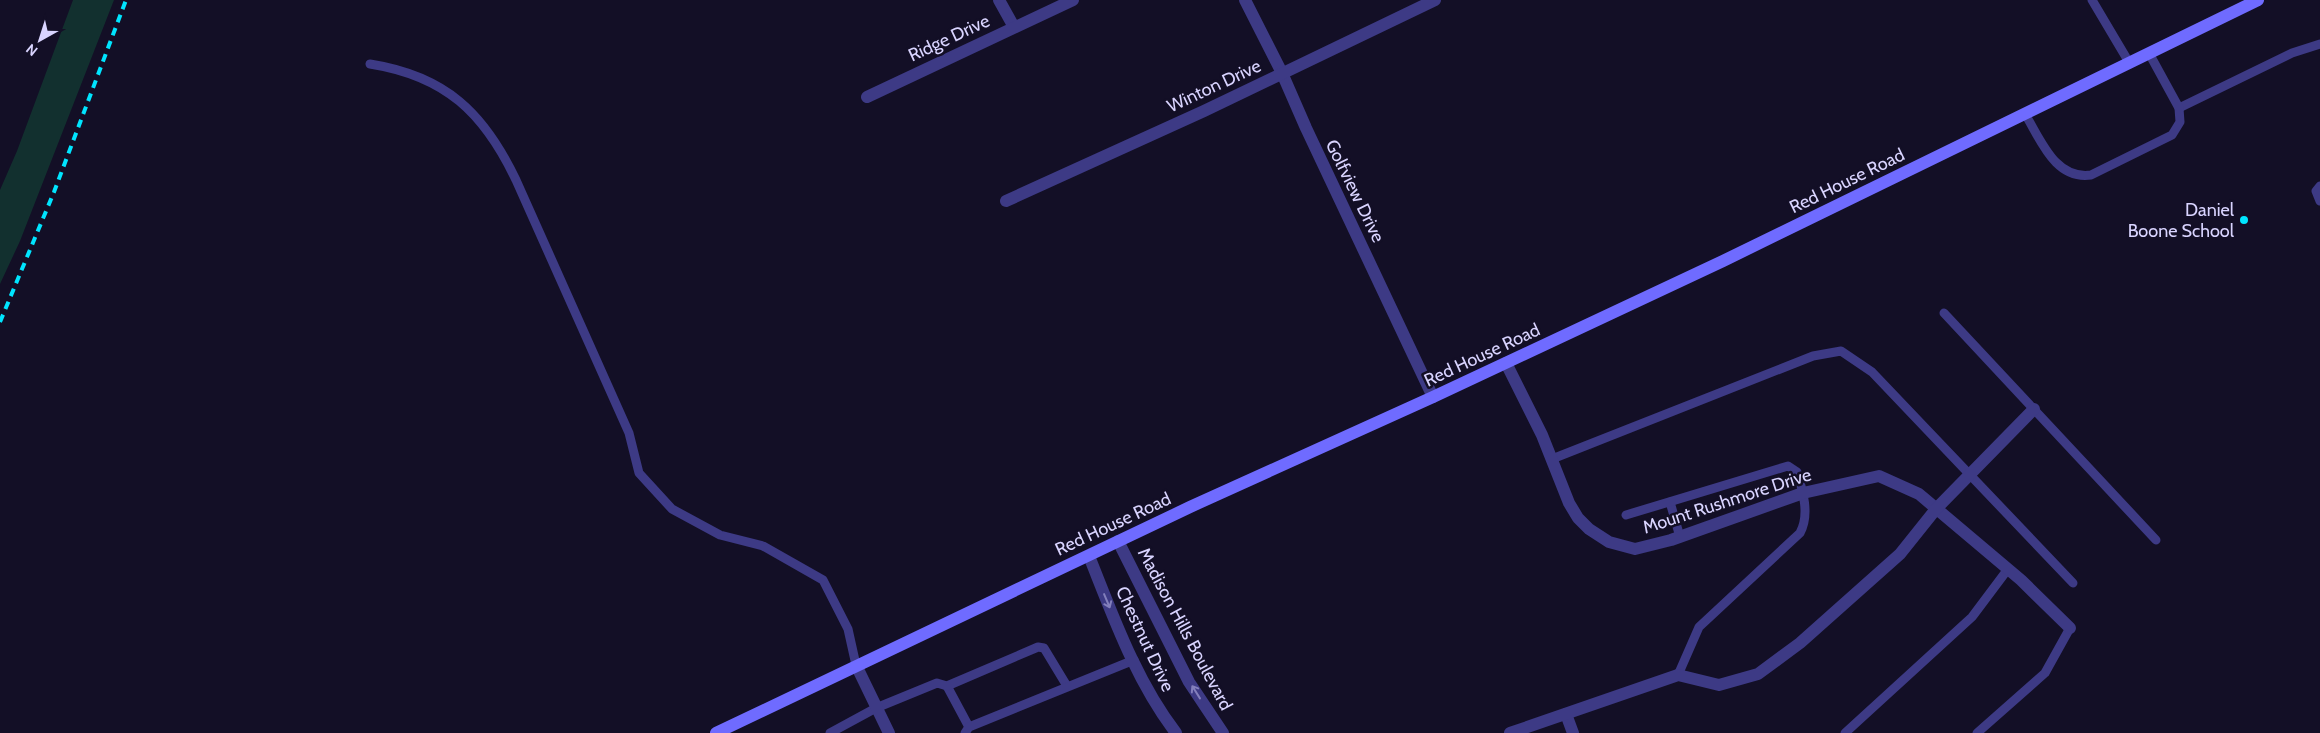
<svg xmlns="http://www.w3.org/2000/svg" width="2320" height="733" font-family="Cabin,sans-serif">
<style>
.green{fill:#12302f}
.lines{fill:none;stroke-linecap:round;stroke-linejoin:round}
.service{stroke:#3d3a85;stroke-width:9}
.minor{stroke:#3d3a85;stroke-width:12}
.tertiary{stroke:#3d3a85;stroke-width:12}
.secondary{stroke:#6f6bff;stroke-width:12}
.rail{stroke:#00e5ff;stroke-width:4;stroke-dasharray:8 6;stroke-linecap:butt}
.oneway{stroke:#837fbc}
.poi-dot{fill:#00e5ff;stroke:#130f26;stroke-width:2}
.labels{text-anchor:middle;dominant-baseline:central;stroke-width:5;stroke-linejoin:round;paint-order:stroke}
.street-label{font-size:18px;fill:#d9d4ff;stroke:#130f26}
.poi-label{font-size:18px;fill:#d9d4ff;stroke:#130f26;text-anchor:end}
</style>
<rect width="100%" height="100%" fill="#130f26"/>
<polygon class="green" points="73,0 114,0 20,241 0,284 0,190 17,151"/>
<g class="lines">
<g class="service">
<polyline points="2092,0 2130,64"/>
<path d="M370,64C446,76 484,113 516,180L629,433L639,473L672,509L720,535L763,546L823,580L848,629L856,665"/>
<polyline points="2179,108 2292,53 2320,44"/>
<path d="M2025,114C2041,140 2055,180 2091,175L2172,135L2180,122L2179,108L2150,55"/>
<polyline points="2320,186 2316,191 2320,201"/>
<polyline points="1944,313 2156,540"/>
<polyline points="1552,459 1813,356 1841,351 1872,372 2073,583"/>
<polyline points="1670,502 1680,537"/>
<path d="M1626,515L1788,466L1797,472C1803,491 1810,515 1800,533L1699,627L1678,675"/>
<polyline points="947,686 969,727"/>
<polyline points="830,733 876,708 937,683 947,686 1038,647 1044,648 1067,686"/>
<polyline points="965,733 969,727 1134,660"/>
<polyline points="1845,733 1972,617 2008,569"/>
<polyline points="1977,733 2045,673 2070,628"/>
</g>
<g class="minor">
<polyline points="999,0 1014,27"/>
<polyline points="1245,0 1282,73 1306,128 1433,397"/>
<polyline points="867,97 1073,0"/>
<polyline points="1006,201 1204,111 1435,0"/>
<polyline points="1506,363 1542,435 1569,503 1578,518 1589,529 1609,542 1635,549 1671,540 1803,493 1879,476 1919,494 2021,580 2070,628"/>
<polyline points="856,665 889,733"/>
<polyline points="1566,714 1573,733"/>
<polyline points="1510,733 1678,675 1719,685 1758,674 1800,643 1900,554 1936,509 2034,409"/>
</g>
<g class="tertiary">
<polyline points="1118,541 1189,682 1223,733"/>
<path d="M1089,556C1113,616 1136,681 1176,733"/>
</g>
<polyline class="secondary" points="716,733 1190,507 1433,397 1723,261 2258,0"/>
<polyline class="rail" points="0,322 54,192 126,0"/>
</g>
<defs><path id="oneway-shaft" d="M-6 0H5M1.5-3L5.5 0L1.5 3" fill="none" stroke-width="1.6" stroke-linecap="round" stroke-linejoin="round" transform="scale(1.25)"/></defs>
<g class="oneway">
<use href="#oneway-shaft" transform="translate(1107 601) rotate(67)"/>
<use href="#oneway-shaft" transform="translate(1196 692) rotate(-122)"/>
</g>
<circle class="poi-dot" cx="2244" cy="220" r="5"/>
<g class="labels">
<g class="street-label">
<text transform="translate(949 38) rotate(-25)">Ridge Drive</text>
<text transform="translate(1214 86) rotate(-25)">Winton Drive</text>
<text transform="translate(1847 181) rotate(-26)">Red House Road</text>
<text transform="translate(1355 191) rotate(64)">Golfview Drive</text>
<text transform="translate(1482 355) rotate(-25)">Red House Road</text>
<text transform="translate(1727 501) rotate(-18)">Mount Rushmore Drive</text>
<text transform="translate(1113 524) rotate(-25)">Red House Road</text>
<text transform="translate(1185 629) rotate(62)">Madison Hills Boulevard</text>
<text transform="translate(1145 639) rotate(65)">Chestnut Drive</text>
</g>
<g class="poi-label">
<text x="2234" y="210">Daniel<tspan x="2234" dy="21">Boone School</tspan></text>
</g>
</g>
<g transform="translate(40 40) rotate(219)" stroke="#130f26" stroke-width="4" paint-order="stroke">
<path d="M0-4L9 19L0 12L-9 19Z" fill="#d9d4ff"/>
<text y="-8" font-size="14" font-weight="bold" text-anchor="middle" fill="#d9d4ff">N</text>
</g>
</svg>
